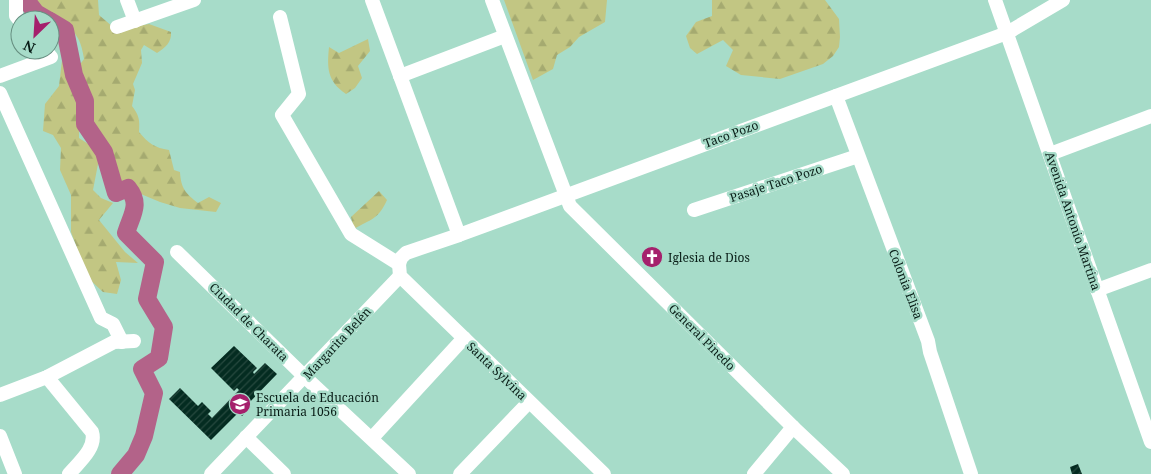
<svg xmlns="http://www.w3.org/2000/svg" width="1151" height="474" font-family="'Noto Serif',serif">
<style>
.forest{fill:url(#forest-firs)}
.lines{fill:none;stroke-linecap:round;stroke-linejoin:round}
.river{stroke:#b36389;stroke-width:18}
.building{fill:url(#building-hatch)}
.minor{stroke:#fff;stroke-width:14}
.labels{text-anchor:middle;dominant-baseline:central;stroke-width:5;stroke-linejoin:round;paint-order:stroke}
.street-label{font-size:12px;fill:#081c16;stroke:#a7dcc9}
.poi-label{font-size:12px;fill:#081c16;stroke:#a7dcc9;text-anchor:start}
</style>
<defs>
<pattern id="forest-firs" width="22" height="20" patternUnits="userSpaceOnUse" patternTransform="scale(1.25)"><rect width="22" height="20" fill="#c2c683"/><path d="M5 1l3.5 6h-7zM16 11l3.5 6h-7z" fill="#a5aa70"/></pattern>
<pattern id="building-hatch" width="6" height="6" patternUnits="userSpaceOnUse" patternTransform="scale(1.25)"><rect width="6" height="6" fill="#042c21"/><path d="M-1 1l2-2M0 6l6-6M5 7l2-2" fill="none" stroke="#27493f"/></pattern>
</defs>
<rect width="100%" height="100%" fill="#a7dcc9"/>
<g class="forest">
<path d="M33,0H98L99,15L120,33L138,26L149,24L171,32C172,42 165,48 157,53L144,45L141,50L142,63L133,84L135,90L132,106C139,115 140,120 139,132C148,143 155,148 169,150L174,170L180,172C181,188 185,193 198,203L209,197L221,203L216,212L180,208L160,202L136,192L127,184L116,183L114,178L113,155L90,124L87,98L75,62L81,63L84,59C80,26 62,22 36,9Z"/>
<polygon points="504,0 607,0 605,22 579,37 570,47 557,55 553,69 533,80"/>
<polygon points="712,0 825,0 839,19 840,37 839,47 833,56 823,64 780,79 741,75 726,66 733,50 723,40 697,54 690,48 686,36 696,22 712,16"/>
<path d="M368,39L370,51L358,66L362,78L355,88L346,94C327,81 327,68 329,47L339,53Z"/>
<polygon points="62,60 79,109 79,138 99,151 98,164 93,190 101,198 113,203 99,220 125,252 138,263 116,262 121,280 117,294 103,292 88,278 71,232 71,195 60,170 61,148 53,135 43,131 45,104 59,86"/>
<path d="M379,191L387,200C378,220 371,219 354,229L351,217Z"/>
</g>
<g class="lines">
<g class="river">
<polyline points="26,0 36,13 48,20"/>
<path d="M50,21L65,30L74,75L85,101V124L104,152L116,193L128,188C141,204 132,214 126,233L155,262L147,299L164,327L159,358L142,369L154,393L144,436L136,455L120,474"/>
</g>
</g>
<g class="building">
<polygon points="234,346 257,368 253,372 254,374 265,363 277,374 247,405 250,408 242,416 239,412 211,440 169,399 180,388 198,406 202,402 211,411 208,414 212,418 239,390 237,388 234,391 211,368"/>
<polygon points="1078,464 1082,474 1072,474 1070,467"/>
</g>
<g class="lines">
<g class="minor">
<polyline points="16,0 16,16 20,21"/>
<polyline points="127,0 135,21"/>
<polyline points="372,0 459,235"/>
<polyline points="492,0 570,206 793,427 843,474"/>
<polyline points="995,0 1151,442"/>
<polyline points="280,17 299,94 282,115 351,234 399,264"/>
<polyline points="117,27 194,0"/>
<polyline points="0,76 51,57 45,50"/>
<polyline points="400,76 505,36"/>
<polyline points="0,93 101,318 113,324 122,342"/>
<polyline points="836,96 928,341 930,352 971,474"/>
<polyline points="1050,154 1151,116"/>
<polyline points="694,210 858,156"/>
<polyline points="177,252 305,377 409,474"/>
<polyline points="399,264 401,258 406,253 459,235 1007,33 1063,0"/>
<polyline points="399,264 400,276 604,474"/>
<polyline points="1097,290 1151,270"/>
<path d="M47,377L92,432C97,448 78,463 69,474"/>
<polyline points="0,395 47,377 114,342 134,341"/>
<polyline points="0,436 15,474"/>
<polyline points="246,437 284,474"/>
<polyline points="372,438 464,338"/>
<polyline points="211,474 400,276"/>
<polyline points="460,474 529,402"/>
<polyline points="754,474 793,427"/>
</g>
</g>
<defs>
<g id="church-disc" transform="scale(1.125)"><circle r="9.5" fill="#a5206c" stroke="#a7dcc9"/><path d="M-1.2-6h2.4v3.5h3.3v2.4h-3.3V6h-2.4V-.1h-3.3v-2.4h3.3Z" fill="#fff"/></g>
<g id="school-disc" transform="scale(1.125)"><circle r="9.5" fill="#a5206c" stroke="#a7dcc9"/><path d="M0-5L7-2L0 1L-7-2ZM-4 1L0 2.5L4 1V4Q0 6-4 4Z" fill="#fff"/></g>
</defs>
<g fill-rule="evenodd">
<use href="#church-disc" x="652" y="257"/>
<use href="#school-disc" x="240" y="404"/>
</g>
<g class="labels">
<g class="street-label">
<text transform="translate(731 134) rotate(-20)">Taco Pozo</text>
<text transform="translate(776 183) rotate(-18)">Pasaje Taco Pozo</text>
<text transform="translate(1073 221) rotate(71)">Avenida Antonio Martina</text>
<text transform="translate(906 284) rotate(69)">Colonia Elisa</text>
<text transform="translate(249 322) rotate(45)">Ciudad de Charata</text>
<text transform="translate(702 337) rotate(45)">General Pinedo</text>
<text transform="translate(337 343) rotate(-47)">Margarita Belén</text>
<text transform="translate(497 371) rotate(44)">Santa Sylvina</text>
</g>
<g class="poi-label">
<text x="668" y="257">Iglesia de Dios</text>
<text x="256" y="397">Escuela de Educación<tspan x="256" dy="14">Primaria 1056</tspan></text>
</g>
</g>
<g transform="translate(35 35) rotate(205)"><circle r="24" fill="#a7dcc9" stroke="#678f81"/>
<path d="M0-4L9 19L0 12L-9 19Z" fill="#a5206c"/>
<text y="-8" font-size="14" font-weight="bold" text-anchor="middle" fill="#081c16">N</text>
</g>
</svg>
